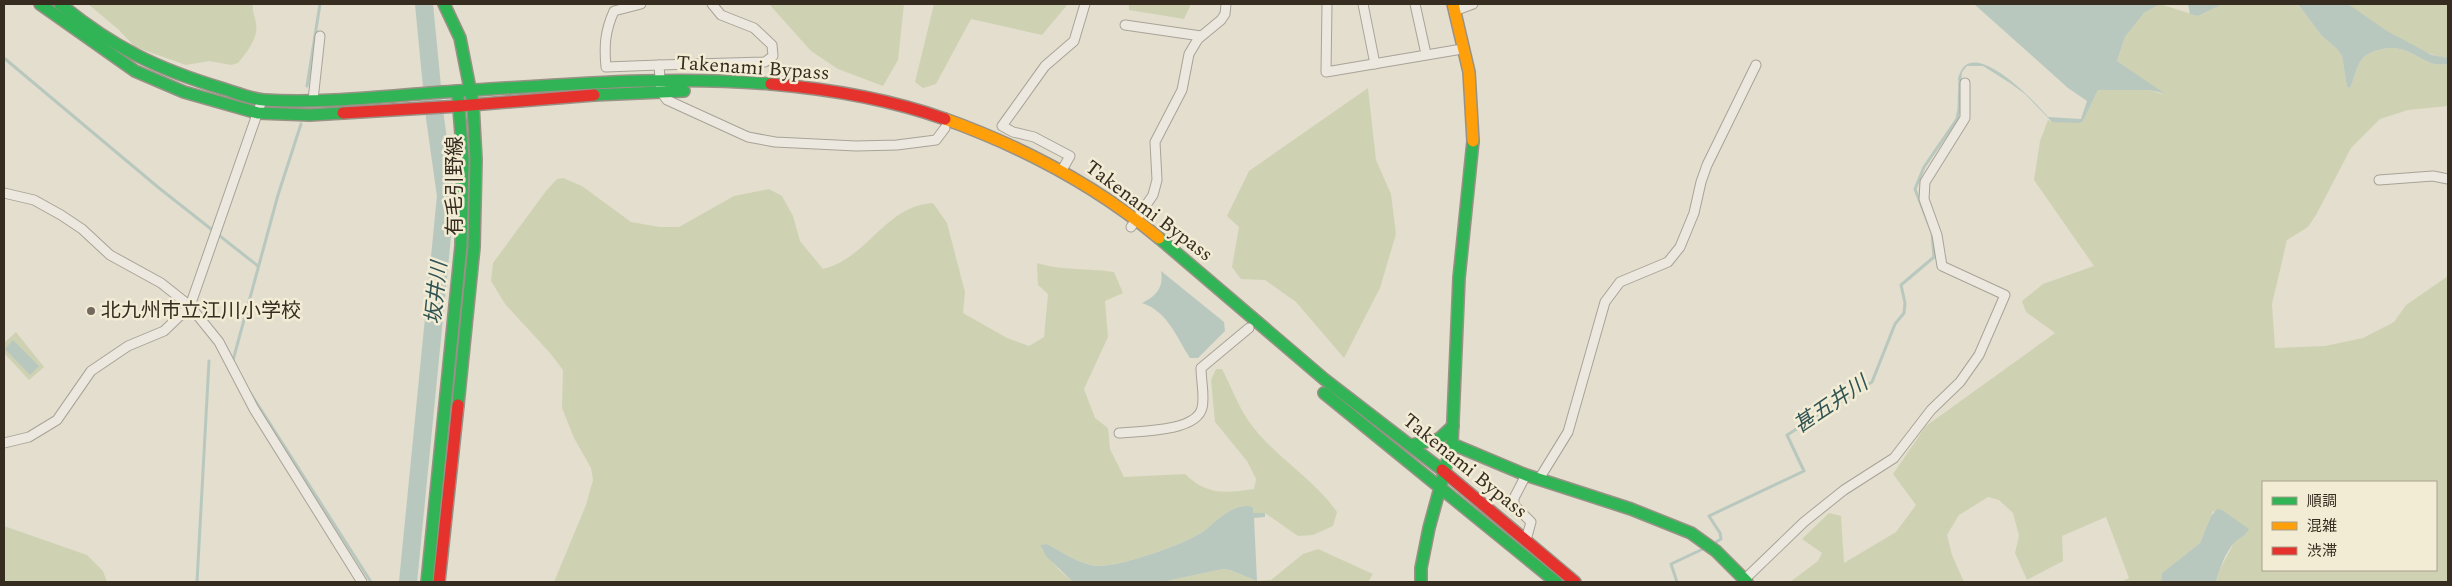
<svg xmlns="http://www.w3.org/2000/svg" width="2452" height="586" font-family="Spectral,'Noto Sans JP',serif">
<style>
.green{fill:#cfd2b2;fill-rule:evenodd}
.water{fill:#b9c8bf}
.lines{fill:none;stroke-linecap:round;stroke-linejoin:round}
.stream{stroke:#b9c8bf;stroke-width:3}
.river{stroke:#b9c8bf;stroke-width:18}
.street-casing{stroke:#a8a397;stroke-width:11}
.fast-casing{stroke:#989286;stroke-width:14}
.slow-casing{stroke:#989286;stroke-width:14}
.jam-casing{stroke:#989286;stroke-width:14}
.street{stroke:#ece8df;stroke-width:9}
.fast{stroke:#30b455;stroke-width:11}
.slow{stroke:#ff9f0a;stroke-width:11}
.jam{stroke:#e5322d;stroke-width:11}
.poi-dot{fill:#736a5d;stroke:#f3ecd5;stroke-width:2}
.labels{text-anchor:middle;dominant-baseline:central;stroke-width:5;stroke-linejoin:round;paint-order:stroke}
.street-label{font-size:20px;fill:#362c20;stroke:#f3ecd5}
.poi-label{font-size:20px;fill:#362c20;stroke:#f3ecd5;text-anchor:start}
.water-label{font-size:21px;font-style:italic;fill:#305454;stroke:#f3ecd5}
</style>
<rect width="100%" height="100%" fill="#e3dece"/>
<g class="green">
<path d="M88,4H253C252,12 255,16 256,23C259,38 246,53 238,63L231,65L209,61L186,65L135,47L119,30Z"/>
<polygon points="769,4 904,4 898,60 883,86 838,69 811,51"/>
<polygon points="934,4 1068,4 1042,35 971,19 936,84 923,88 915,82"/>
<polygon points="1129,4 1191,4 1184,19 1129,10"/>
<path d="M2160,4L2198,16L2223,4H2298L2321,35L2337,49L2342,56L2347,87L2350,88C2354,80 2356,67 2362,59C2365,55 2373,51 2378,50C2411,40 2421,69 2448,64V106L2408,110L2380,119L2351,148L2316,215L2308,227L2287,240L2272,304L2275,348L2325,346L2363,338L2394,322L2406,305L2448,276V582H2211L2216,581L2220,569L2235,541L2248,532L2213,511L2200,543L2162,573L2161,582H2121L2129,578L2106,517L2062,536L2063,561L2027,580L2015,553L2019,536L2013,513L1999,500L1988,497L1959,515L1947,535L1952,555L1964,582H1790L1818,561L1822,553L1802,539L1829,513L1841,516L1844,563L1896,532L1916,505L1893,474L1926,426L2055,333L2026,312L2022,301L2043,284L2094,266L2034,180L2040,141L2048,120L2052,122L2083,121L2098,90H2149L2163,94L2117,61L2125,37L2144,13ZM2263,482H2436V570H2263Z"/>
<path d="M2348,4H2448V58C2426,58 2365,19 2348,4Z"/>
<polygon points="1368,88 1376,160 1391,194 1396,234 1380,288 1344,358 1296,302 1265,280 1241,279 1232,267 1239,227 1227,216 1249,171"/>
<path d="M563,178L582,186L631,222L660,227H679L734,196L769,189L782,196L793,216L800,241L823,269C868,258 886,205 933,203L947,223L965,292L963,313L1007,338L1029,346L1044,337L1048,294L1038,285L1037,263C1062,271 1088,268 1114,272L1123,293L1105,301L1108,337L1084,389L1095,418L1108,428L1110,449L1124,477L1185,474C1208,496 1225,493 1254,489L1256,479L1247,461L1215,422L1211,380L1216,369H1222C1232,388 1240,411 1253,427C1278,459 1315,480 1337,512L1333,526L1313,535L1298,536L1265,513H1253L1249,506C1230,505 1217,521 1204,531C1185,544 1118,568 1096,566C1079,564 1062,552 1047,544L1041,548L1059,570L1073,582H554L586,505L593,480L591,468L574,438L562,408L563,370L550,353L505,304L491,281L493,263L546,191L557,179Z"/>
<polygon points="16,332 44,367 29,380 4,353 4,343"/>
<polygon points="4,526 87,555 103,571 107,582 4,582"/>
<polygon points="1318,549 1373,574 1368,582 1162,582 1223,569 1230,570 1257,581 1271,580 1303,554"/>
</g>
<g class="water">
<path d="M1974,4H2160L2144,13L2125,37L2117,61L2164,93L2149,90H2098L2083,121L2080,123L2052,122L2025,94L2010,83L1983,66H1967L1962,72L1961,80H1958C1967,30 2035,101 2048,117L2081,119L2087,101L2068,88Z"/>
<polygon points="2188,4 2223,4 2198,16 2190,14"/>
<path d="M2298,4H2348L2387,31L2432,55L2448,58V64C2421,69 2411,40 2378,50C2373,51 2365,55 2362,59C2356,67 2354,80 2350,88L2347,87L2342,56L2337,49L2321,35Z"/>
<path d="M1161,271L1224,322L1225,331L1198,358H1190C1176,336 1167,311 1142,303C1156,296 1164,288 1161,271Z"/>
<polygon points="13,340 39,366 30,375 5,349"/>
<path d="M1249,506L1253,508V513H1265V517L1254,518L1257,581L1230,570L1223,569L1162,582H1073L1046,556L1040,545L1047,544C1062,552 1079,564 1096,566C1117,568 1186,544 1204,531C1217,521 1230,505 1249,506Z"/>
<path d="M2217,509L2222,510L2249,529C2246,536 2240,537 2235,542C2225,552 2220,569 2216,581L2161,582L2162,573L2200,543L2211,516Z"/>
</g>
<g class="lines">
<g class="stream">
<polyline points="4,58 159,188 258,266"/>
<polyline points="307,86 320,4"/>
<polyline points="232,364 278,195 301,124"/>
<polyline points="249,391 371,582"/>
<polyline points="1713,544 1721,539 1720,533 1709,516 1804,471 1787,435 1872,382 1895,324 1904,313 1905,303 1901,285 1934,257 1932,233 1915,189 1924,167 1957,119 1959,109 1960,77"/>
<polyline points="197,582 209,361"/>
<polyline points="1677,582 1671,564 1705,548"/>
</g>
<polyline class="river" points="408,582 446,196 435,118 424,4"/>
<g class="street-casing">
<g id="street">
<path d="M641,4L614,11C605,31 604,46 606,67L659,65"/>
<polyline points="712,4 721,15 754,28 772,45 773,56 765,62 659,65 661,92 667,100 748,137 775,142 856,146 897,145 936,140 945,128"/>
<polyline points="1327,4 1326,72 1462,49"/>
<polyline points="1363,4 1375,64"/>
<polyline points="1415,4 1426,54"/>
<polyline points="1454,11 1473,4"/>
<polyline points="1125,25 1201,36"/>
<polyline points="313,100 320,36"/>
<polyline points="1062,170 1070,156 1034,137 1013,132 1002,126 1045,66 1074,41 1085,4"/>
<polyline points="2379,180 2433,176 2448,179"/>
<polyline points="4,193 34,200 61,215 82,229 110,255 161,283 190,306 219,342 254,409 362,582"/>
<polyline points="1131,227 1153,195 1157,180 1155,142 1182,90 1189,54 1198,39 1221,20 1225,14 1226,4"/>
<path d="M1119,433C1139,431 1196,432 1202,408C1205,397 1201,380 1201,368L1249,328"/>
<polyline points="4,443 29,437 57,420 91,371 128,346 164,331 190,306 262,100"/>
<polyline points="1539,479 1568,432 1605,302 1620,282 1668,262 1680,247 1694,213 1701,182 1707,165 1756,65"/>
<polyline points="1526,540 1531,522 1514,505 1514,498 1526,475"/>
<polyline points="1745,579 1804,522 1844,490 1894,458 1931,410 1960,382 1979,355 2005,295 1942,266 1937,235 1924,199 1925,182 1965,118 1965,83"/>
</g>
</g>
<g class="fast-casing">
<g id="fast">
<polyline points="40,4 135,71 184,92 258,113 310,115 343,113"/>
<path d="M60,4C114,48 157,69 224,89C237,93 251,99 264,100C328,104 394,95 458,91"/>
<polyline points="444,4 460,38 473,104 476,160 474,247 458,405"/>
<path d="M458,91C562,85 667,75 771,84"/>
<polyline points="594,95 684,91"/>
<polyline points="1159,238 1324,379 1442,470"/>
<polyline points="1324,393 1556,582"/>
<polyline points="1452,444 1526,475 1631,509 1691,533 1716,551 1747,582"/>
<polyline points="1411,445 1439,439 1453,426"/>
<polyline points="427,582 461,246 463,160 458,96"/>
<polyline points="1421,582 1421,568 1429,528 1452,444 1459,278 1473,141"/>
</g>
</g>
<g class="slow-casing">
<g id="slow">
<polyline points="1453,4 1469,72 1473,141"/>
<path d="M945,119C1023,147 1095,185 1159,238"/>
</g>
</g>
<g class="jam-casing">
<g id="jam">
<path d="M771,84C830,89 889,99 945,119"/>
<polyline points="459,106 594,95"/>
<polyline points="343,113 459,106"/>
<polyline points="1442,470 1575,582"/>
<polyline points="439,582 458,405"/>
</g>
</g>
<use href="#street" class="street"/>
<use href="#fast" class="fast"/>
<use href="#slow" class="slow"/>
<use href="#jam" class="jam"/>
</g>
<circle class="poi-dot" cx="91" cy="311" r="5"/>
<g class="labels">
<g class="street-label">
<text transform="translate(753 68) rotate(4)">Takenami Bypass</text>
<text transform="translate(455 186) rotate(-90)">有毛引野線</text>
<text transform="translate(1149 211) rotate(37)">Takenami Bypass</text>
<text transform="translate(1465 466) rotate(39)">Takenami Bypass</text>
</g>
<g class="poi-label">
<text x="101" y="311">北九州市立江川小学校</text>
</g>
<g class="water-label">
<text transform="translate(437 293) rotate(-84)">坂井川</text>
<text transform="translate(1831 405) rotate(-34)">甚五井川</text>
</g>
</g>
<rect width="2452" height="586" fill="none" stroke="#362c20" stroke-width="10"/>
<rect x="2262" y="481" width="175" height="90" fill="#f3ecd5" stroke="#a79f8d"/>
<rect x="2272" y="497" width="25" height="8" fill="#30b455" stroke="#a79f8d"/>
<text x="2307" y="506" font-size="15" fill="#362c20">順調</text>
<rect x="2272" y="522" width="25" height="8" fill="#ff9f0a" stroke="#a79f8d"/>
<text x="2307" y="531" font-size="15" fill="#362c20">混雑</text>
<rect x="2272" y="547" width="25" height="8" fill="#e5322d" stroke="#a79f8d"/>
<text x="2307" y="556" font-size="15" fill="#362c20">渋滞</text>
</svg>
